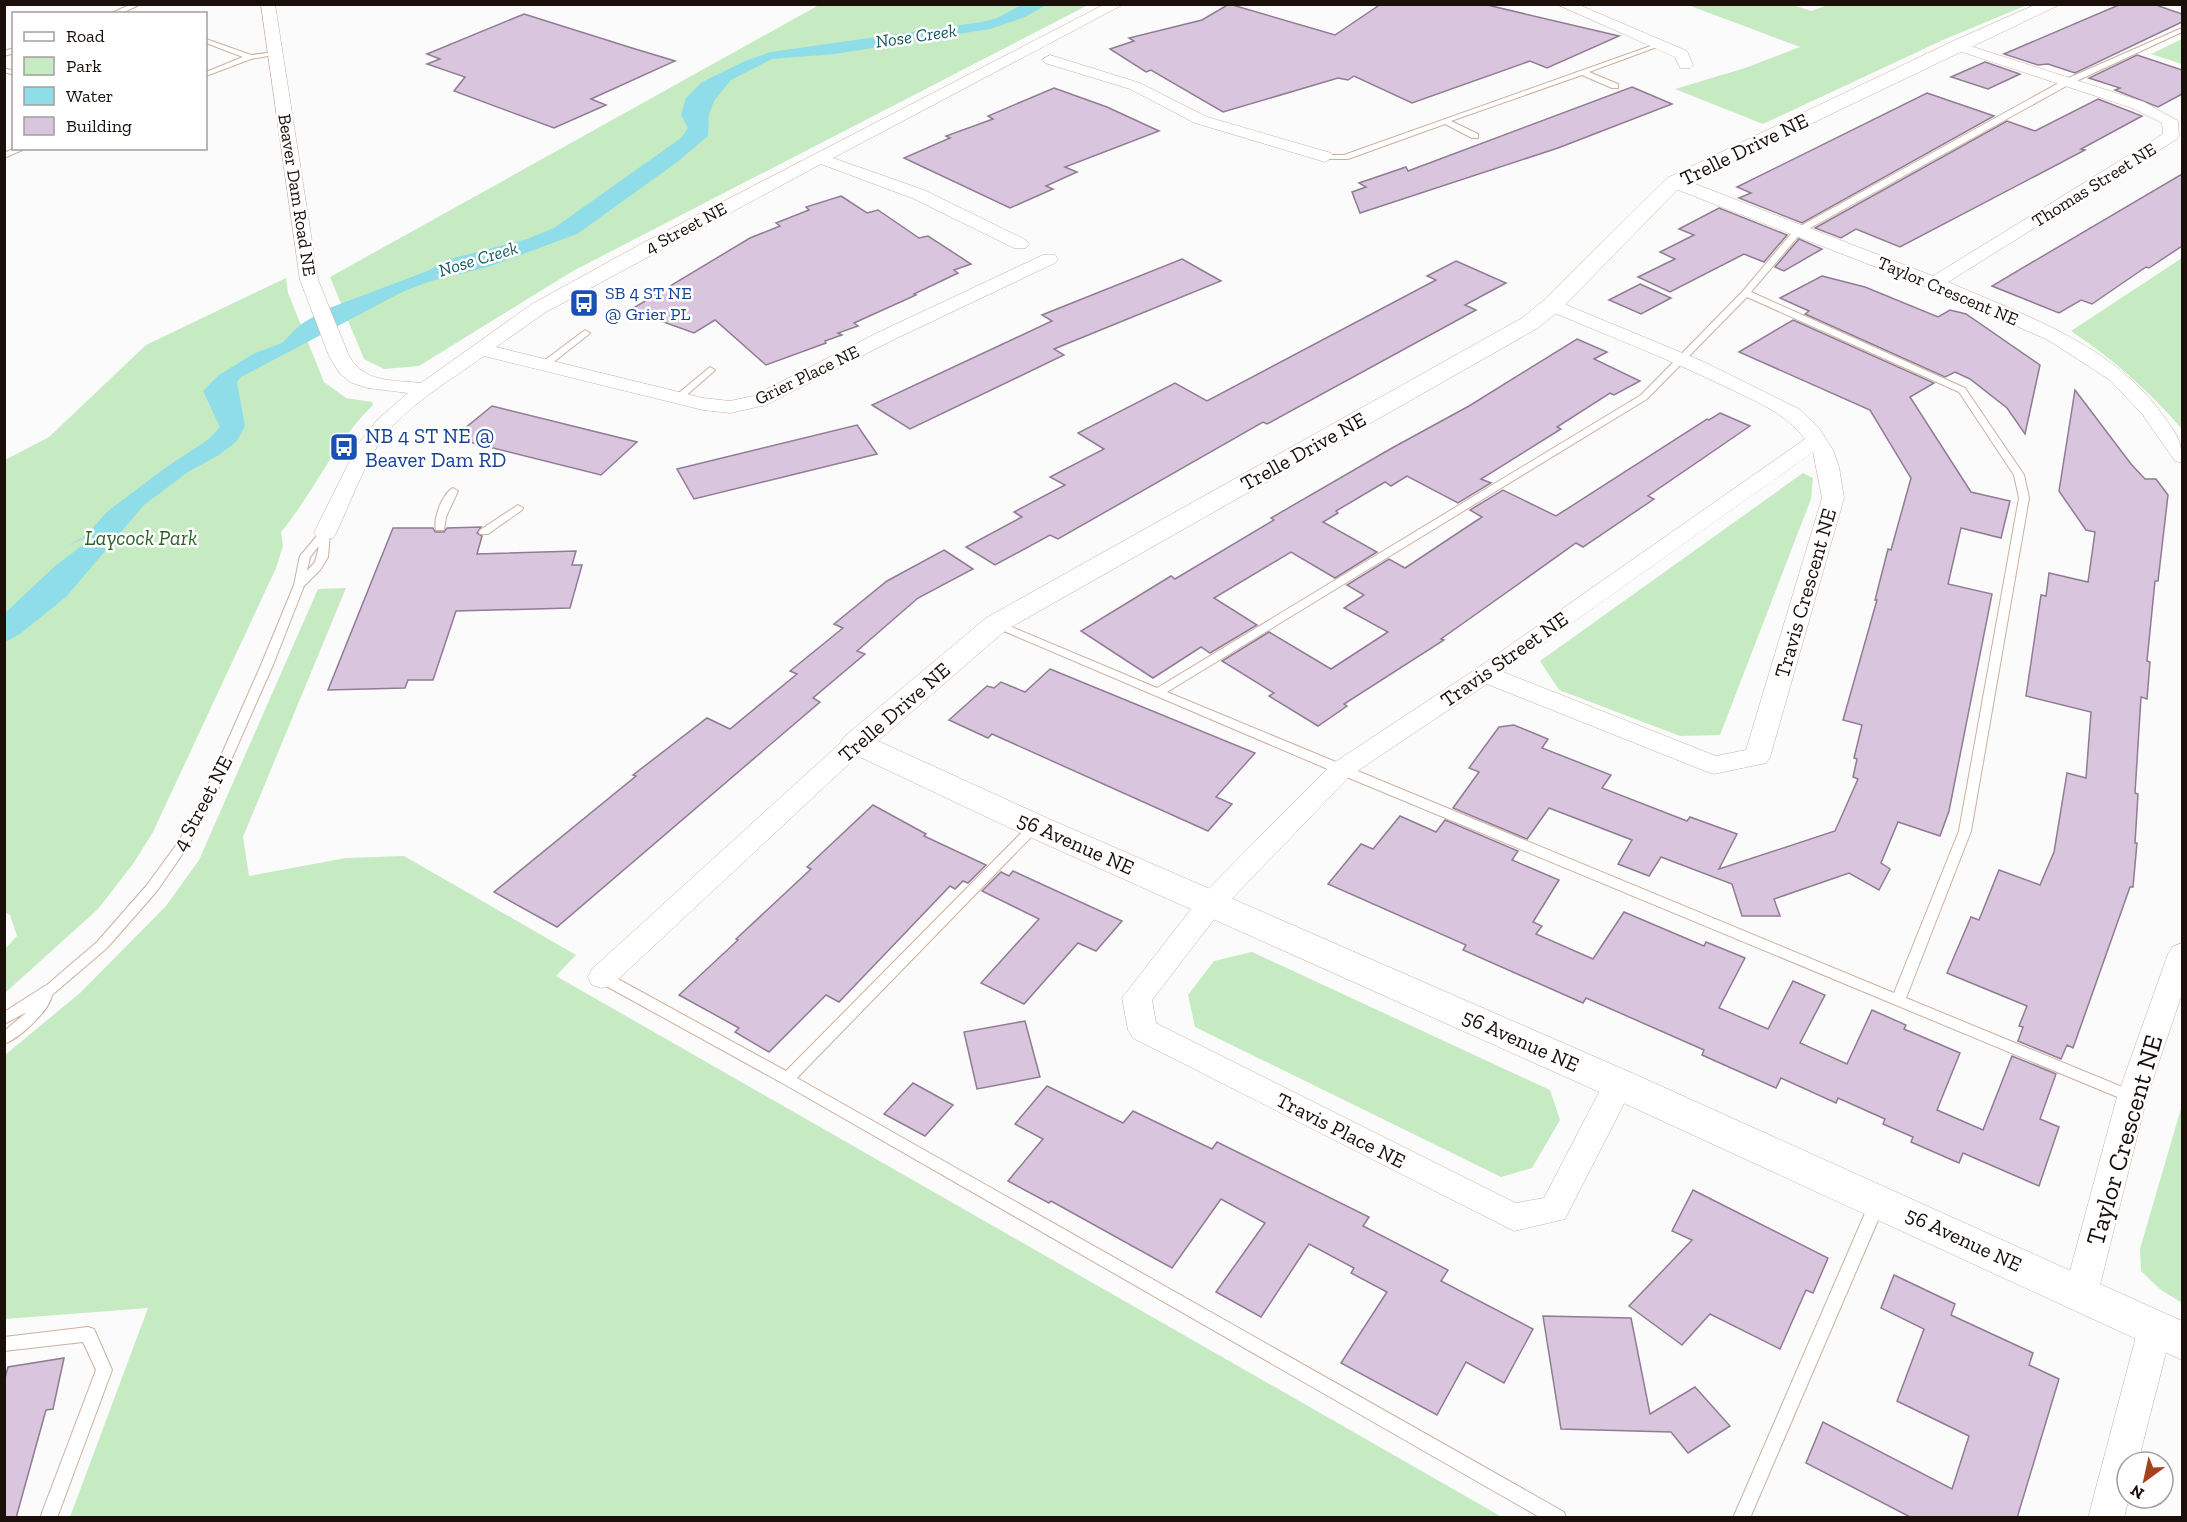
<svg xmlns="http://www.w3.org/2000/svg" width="2187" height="1522" font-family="'Zilla Slab',serif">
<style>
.green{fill:#c6ebc2}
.water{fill:#8edde8}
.building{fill:#dac5de;stroke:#907c93;stroke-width:1.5}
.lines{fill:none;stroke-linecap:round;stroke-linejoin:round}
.service-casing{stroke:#ccb09e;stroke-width:2}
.minor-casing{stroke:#ccb09e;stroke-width:1}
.tertiary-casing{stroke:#ccb09e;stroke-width:1}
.service{fill:#fff;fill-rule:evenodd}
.minor{fill:#fff;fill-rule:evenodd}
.tertiary{fill:#fff;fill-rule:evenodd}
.labels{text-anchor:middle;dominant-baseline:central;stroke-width:5;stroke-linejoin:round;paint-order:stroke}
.far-water-label{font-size:18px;font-style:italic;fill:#175a62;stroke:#fff}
.far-street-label{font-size:18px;fill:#1a1009;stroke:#fff}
.far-transit-label{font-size:18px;fill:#164399;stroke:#fff;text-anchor:start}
.street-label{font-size:21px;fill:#1a1009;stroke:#fff}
.transit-label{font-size:21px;fill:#164399;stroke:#fff;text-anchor:start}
.park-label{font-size:21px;font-style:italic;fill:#2b6327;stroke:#fff}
.near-street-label{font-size:26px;fill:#1a1009;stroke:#fff}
</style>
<rect width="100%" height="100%" fill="#fbfbfb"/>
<g class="green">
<polygon points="819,5 1088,5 573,271 419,366 384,369 364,359 330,277"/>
<polygon points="1828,5 1828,4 2027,5 1943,40 1763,124 1675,89 1745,68 1800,47 1688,5 1793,5 1811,11"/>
<polygon points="2182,39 2182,64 2151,54"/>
<path d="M2182,258V429C2149,391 2113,359 2071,331Z"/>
<path d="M286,278L288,293L324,382L346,398L372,402L373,405C335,442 315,491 281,532L283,546L276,568L153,832L133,864L98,909L5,993L4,950L17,936L10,915L4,912L5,460L49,437L146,345Z"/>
<polygon points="1803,473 1813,478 1811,499 1720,735 1680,736 1559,690 1540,661"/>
<polygon points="346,588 243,837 249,876 346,858 404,856 576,955 556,976 1502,1517 70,1517 148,1308 5,1319 5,1055 81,992 166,906 199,860 318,589"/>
<polygon points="1252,952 1550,1090 1560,1120 1532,1168 1501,1177 1195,1027 1188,995 1214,961"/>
<polygon points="2182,1105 2182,1303 2161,1290 2141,1271 2140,1249"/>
</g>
<polygon class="water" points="1021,5 1046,5 1025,17 990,29 835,54 772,59 731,80 714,101 709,114 708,136 676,163 577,234 488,267 431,281 402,292 241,377 237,382 245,426 237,441 219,455 188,472 144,505 67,596 20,634 5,642 5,613 54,567 89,540 84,538 65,547 85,536 108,511 165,468 209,439 220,427 203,391 219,375 253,354 282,343 300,325 324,310 430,270 446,260 527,239 554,228 681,138 688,128 681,115 686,98 702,82 745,61 771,52 982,22 997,18"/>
<g class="building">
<polygon points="1229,4 1335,35 1381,4 1483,4 1619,36 1547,68 1530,61 1412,103 1354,76 1348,80 1338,78 1223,112 1151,70 1146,72 1110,49 1134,41 1129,38 1202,20"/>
<polygon points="2121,4 2153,4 2182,14 2182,22 2075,73 2048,64 2038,65 2004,54"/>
<polygon points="524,14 632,48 675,61 591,99 606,105 554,128 454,91 465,77 427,64 440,59 427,54"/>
<polygon points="2137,55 2182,70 2182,94 2158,107 2115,90 2120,88 2089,78"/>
<polygon points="1985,62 2020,74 1988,89 1951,77"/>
<polygon points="1632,87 1672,104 1558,148 1360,213 1352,192 1366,187 1359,183 1406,167 1408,171"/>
<polygon points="1054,88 1107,107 1159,131 1065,167 1077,172 1046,186 1053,189 1010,208 904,158 950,138 946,136 993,119 988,116"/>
<polygon points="1927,93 1994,116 1802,223 1739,198 1751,193 1737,187"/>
<polygon points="2098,99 2142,116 2081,149 2085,150 1900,247 1856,229 1841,238 1815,228 2007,121 2035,131"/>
<polygon points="2182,174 2182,246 2149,268 2146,267 2092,304 2081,300 2059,313 1992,286"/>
<polygon points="841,196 867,213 878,210 919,238 928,236 971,264 954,270 958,273 914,294 916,295 854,323 858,326 838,333 842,335 825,341 826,343 766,365 715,320 694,333 630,310 750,238 780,226 776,223 809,210 806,207"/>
<polygon points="1719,208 1787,235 1764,262 1744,254 1670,292 1638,277 1675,259 1660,252 1694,235 1679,229"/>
<polygon points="1799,239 1822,249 1784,271 1775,267"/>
<polygon points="1182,259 1221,281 1054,349 1064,355 910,429 872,405 1052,321 1042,315"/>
<polygon points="1456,261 1506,283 1465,305 1476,310 1267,424 1263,422 1058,539 1050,535 995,565 966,547 1022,517 1014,512 1065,485 1050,477 1104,449 1078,433 1175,383 1207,401 1436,280 1427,276"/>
<polygon points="1822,276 1865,287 1938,317 1950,310 1966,314 2040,365 2025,434 2007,408 1970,379 1955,372 1945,377 1805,314 1809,311 1780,298"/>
<polygon points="1640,284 1671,298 1641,314 1609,300"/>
<polygon points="1793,320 1934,383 1910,397 1971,492 2010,501 2001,538 1961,528 1948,584 1992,594 1949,811 1940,836 1898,822 1881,863 1890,869 1879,890 1849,873 1774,899 1780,916 1742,916 1732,884 1661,857 1649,876 1618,864 1632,840 1549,808 1527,839 1453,808 1479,772 1469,768 1499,727 1514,725 1548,739 1542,748 1611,775 1602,788 1687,821 1690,817 1737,834 1719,869 1835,831 1858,779 1853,777 1857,759 1854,758 1862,725 1843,720 1877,600 1875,600 1888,549 1891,550 1911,478 1870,410 1739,352"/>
<polygon points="1577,339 1607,352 1594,359 1640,381 1614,395 1610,393 1557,427 1561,429 1481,479 1491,483 1458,503 1407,476 1391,486 1385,482 1336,511 1338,513 1323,522 1377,552 1335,578 1291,552 1214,598 1257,625 1210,653 1201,647 1153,678 1081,631 1171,576 1175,579 1274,520 1271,518 1392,448 1469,406"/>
<polygon points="2075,390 2131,464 2145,479 2156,479 2168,495 2158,581 2155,581 2147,661 2150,662 2147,699 2141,697 2135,793 2138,794 2135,843 2137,843 2133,887 2130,887 2073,1048 2067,1045 2061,1059 2018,1041 2023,1027 2019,1026 2027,1006 1947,973 1971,917 1979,920 1999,870 2040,885 2054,852 2067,773 2086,778 2091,712 2026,696 2041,595 2046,596 2049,573 2088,582 2095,532 2086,530 2059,491"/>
<polygon points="492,406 637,442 601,475 453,438"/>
<polygon points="1720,413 1750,426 1648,496 1654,499 1583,547 1576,543 1441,639 1444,640 1344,704 1347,706 1318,726 1269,696 1274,693 1222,661 1269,632 1331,669 1388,632 1344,608 1364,595 1347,585 1389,559 1405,568 1482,517 1470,510 1503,490 1556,516 1707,419 1709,420"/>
<polygon points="857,425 877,454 694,499 677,469"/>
<polygon points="481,527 477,533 482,536 477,554 576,551 572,565 582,565 570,608 456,611 433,680 408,680 405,688 328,690 393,528 433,528 435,532 444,532 447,528"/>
<polygon points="944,550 973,569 918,598 857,651 865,654 813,698 820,702 557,927 494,892 636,776 633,775 707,718 730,729 797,674 790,671 843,628 834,624 887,581"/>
<polygon points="1050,669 1255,753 1216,797 1232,804 1208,831 992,734 988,738 949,720 987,686 994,688 1001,682 1025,692"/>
<polygon points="873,805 926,834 924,836 986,865 968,883 963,881 955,889 950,886 839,1002 826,995 769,1052 735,1032 739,1028 679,995 738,940 736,939 811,869 807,867"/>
<polygon points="1400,816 1436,832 1445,820 1518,851 1512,860 1559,880 1533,922 1542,926 1536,934 1593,959 1624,912 1704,946 1706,942 1745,958 1719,1008 1768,1029 1793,981 1825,995 1800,1043 1847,1064 1872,1010 1906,1025 1904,1029 1960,1053 1937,1110 1983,1130 2012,1056 2056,1074 2040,1119 2059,1127 2039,1186 1963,1153 1959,1163 1911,1142 1913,1137 1883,1124 1885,1119 1838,1098 1836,1103 1781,1078 1776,1088 1702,1055 1704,1050 1586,998 1583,1003 1463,950 1466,945 1328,884 1361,844 1373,849"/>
<polygon points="1013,871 1122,921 1096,951 1078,943 1024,1004 981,983 1039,919 982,891 1001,872 1009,876"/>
<polygon points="1025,1021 1040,1077 977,1089 964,1032"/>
<polygon points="913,1083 953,1105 925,1136 884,1114"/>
<polygon points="1047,1086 1123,1123 1133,1111 1212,1149 1217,1142 1369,1217 1363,1226 1448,1270 1441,1281 1533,1329 1504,1383 1466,1362 1437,1415 1341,1363 1387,1292 1351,1273 1354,1268 1309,1244 1261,1317 1216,1292 1265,1223 1221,1199 1172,1268 1051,1201 1049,1203 1008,1181 1043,1139 1015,1124"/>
<polygon points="1693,1190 1828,1258 1813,1293 1806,1290 1780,1349 1710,1314 1682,1345 1629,1306 1692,1240 1672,1231"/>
<polygon points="1894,1275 1955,1304 1951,1315 2033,1353 2029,1365 2059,1379 2017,1518 1912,1518 1806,1463 1823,1422 1952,1489 1969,1436 1897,1401 1924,1329 1881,1308"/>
<polygon points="1543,1316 1631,1318 1650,1414 1695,1387 1730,1426 1688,1453 1671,1432 1561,1429"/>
<polygon points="64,1358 53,1409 46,1410 16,1518 4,1518 4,1382 8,1367"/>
</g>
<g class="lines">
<g class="service-casing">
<g id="service">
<polygon points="131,4 141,4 120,14 110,14"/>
<path d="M2182,28V32L2070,84L1801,233L1751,292L1965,388L2024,475L2029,498L1971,831L1906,998L2137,1093L2139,1097L2137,1101L2132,1103L2127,1101L1337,773L992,626L990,624L996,621L1000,622L1157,688L1641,395L1743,291L1795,229L2064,80ZM1747,297L1959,392L2014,475L2019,498L1959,831L1894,993L1167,692L1647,399Z"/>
<polygon points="206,39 251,55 275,52 279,54 251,59 206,76 206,72 243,57 206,43"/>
<polygon points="1659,43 1665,44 1589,72 1618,84 1618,88 1612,88 1582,75 1451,121 1478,134 1478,138 1472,138 1445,124 1348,159 1325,159 1321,157 1325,155 1344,155"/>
<polygon points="14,48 14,53 4,56 4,51"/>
<polygon points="4,68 14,71 14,75 4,72"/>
<polygon points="15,148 27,148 4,158 4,153"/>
<polygon points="585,330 590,333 588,335 547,367 541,367 541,363"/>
<polygon points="710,367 715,370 713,372 681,400 675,400 675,396"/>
<path d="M453,488L458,491L446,517L444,530H436C433,519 442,494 453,488Z"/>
<polygon points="518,505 523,508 522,510 488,534 480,534 479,532 480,530"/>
<path d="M325,530L330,533L328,557L320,570L304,586L273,665L217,792L188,846L157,891L107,948L52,995C50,1010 19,1039 4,1044V1031L27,1012L4,1024V1012L48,984L97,942L147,885L179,841L205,792L261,665L294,585L300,556L321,531ZM319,546L315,562L307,571L310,557Z"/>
<polygon points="1035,822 1039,823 1041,826 1039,829 797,1078 1564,1512 1566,1518 1541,1518 782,1083 597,981 595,977 597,973 607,973 786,1071 1031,823"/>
<polygon points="1877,1198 1882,1200 1885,1204 1750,1518 1733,1518 1869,1204 1872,1200"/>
<polygon points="88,1327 94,1329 112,1370 57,1518 40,1518 96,1370 83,1342 4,1351 4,1337"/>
</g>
</g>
<g class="minor-casing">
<g id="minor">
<path d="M261,4H275L318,280L349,356C364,383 393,380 421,383L532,304L643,243L1105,4H1124L833,158L924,190L1026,240L1029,244L1026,248H1014L912,198L821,164L546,312L496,347L703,398L730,401L753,396L879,332L1043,255H1055L1058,259L1055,263L893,340L766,405L730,413L703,410L484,356C448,382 402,408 378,445C361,472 350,504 336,533L333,538H317L314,533L358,444L378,419L408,393L368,388L352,383L340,374L329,356L300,280Z"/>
<polygon points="1556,4 1577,4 1687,51 1693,65 1690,68 1680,68 1675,57"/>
<path d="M1958,42L2144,102L2178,121L2179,136L2177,139L1948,282C2024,315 2112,344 2163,415C2176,434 2182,439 2182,463L2175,461L2142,414L2110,380L2048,340L1927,287L1668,186L1666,182L1674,177L1680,178L1933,276L2163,134L2162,123L2132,108L1953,49L1951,46L1953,43Z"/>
<polygon points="1050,55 1140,83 1207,117 1331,153 1333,157 1325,162 1195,123 1130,89 1045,63 1042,60"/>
<path d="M1552,299L1704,362L1799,409L1819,428L1833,450L1839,467L1844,498L1770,757L1766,763L1714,774L1705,771L1487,684L1350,776L1222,909L1152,1000L1156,1023L1516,1203L1544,1198L1608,1075L1619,1072L1630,1075L1634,1084L1565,1219L1514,1231L1133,1038L1128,1030L1122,998L1202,895L1332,764L1476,669L1805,439C1784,411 1752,400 1722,385C1664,357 1604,334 1545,309L1543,305ZM1813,452L1822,498L1746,750L1716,756L1503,672Z"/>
<polygon points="856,735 865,737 869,743 865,749 612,985 602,988 592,985 588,977 592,969 847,737"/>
<polygon points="2182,943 2182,994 2147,1097 2098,1293 2093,1303 2081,1308 2069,1303 2064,1293 2117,1097 2168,954 2172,947"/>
<polygon points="2155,1314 2167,1318 2172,1329 2138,1462 2127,1462 2127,1498 2129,1498 2124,1518 2088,1518 2138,1329 2143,1318"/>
</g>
</g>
<g class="tertiary-casing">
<polygon id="tertiary" points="2037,4 2061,4 1681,186 1560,310 1538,328 1006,630 878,741 1047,818 1632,1073 2182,1321 2182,1360 1606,1095 1023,834 845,750 840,743 845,736 986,618 1522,318 1544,300 1667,178 1951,42"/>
</g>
<use href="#service" class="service"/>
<use href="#minor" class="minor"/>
<use href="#tertiary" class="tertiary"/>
</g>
<defs>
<g id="bus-square" transform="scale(1.5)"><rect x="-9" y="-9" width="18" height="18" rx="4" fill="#1a4fb4" stroke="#fff"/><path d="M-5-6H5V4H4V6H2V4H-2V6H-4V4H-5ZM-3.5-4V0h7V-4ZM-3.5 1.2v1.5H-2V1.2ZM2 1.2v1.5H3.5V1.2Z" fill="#fff"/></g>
</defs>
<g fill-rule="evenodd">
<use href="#bus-square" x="584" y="303"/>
<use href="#bus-square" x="344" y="447"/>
</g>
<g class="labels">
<g class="far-water-label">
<text transform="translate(916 36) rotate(-8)">Nose Creek</text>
<text transform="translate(478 259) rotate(-17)">Nose Creek</text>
</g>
<g class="far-street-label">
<text transform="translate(2094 185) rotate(-32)">Thomas Street NE</text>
<text transform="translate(297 195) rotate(81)">Beaver Dam Road NE</text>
<text transform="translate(686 228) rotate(-28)">4 Street NE</text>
<text transform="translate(1948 291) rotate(23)">Taylor Crescent NE</text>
<text transform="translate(807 375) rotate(-26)">Grier Place NE</text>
</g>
<g class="far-transit-label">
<text x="605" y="293">SB 4 ST NE<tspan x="605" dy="21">@ Grier PL</tspan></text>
</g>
<g class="street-label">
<text transform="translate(1744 149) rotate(-26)">Trelle Drive NE</text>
<text transform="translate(1303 451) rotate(-29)">Trelle Drive NE</text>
<text transform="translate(1805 593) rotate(-74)">Travis Crescent NE</text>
<text transform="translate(1504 659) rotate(-35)">Travis Street NE</text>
<text transform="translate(894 712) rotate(-41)">Trelle Drive NE</text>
<text transform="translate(202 803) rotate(-62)">4 Street NE</text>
<text transform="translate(1076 843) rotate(24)">56 Avenue NE</text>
<text transform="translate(1521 1040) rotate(24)">56 Avenue NE</text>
<text transform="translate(1341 1130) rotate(27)">Travis Place NE</text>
<text transform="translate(1964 1239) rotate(25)">56 Avenue NE</text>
</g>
<g class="transit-label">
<text x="365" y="435">NB 4 ST NE @<tspan x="365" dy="24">Beaver Dam RD</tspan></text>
</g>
<g class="park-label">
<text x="141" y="537">Laycock Park</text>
</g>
<g class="near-street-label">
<text transform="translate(2124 1140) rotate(-74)">Taylor Crescent NE</text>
</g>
</g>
<rect width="2187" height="1522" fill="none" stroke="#1a1009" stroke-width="12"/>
<rect x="12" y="12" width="195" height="138" fill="#ffffff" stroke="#a39f9d" stroke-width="1.5"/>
<rect x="24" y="32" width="30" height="9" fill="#ffffff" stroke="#a39f9d" stroke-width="1.5"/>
<text x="66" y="42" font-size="18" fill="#1a1009">Road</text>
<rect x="24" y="57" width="30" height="18" fill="#c6ebc2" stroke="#a39f9d" stroke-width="1.5"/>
<text x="66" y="72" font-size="18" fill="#1a1009">Park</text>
<rect x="24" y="87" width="30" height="18" fill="#8edde8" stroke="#a39f9d" stroke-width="1.5"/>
<text x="66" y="102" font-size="18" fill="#1a1009">Water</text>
<rect x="24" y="117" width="30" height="18" fill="#dac5de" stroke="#a39f9d" stroke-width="1.5"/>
<text x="66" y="132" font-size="18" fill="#1a1009">Building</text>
<g transform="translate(2145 1480) rotate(213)"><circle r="28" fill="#ffffff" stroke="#a39f9d" stroke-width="1.5"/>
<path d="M0-4.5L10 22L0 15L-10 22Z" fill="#a7401d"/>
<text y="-9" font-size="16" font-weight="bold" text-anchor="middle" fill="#1a1009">N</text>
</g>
</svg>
